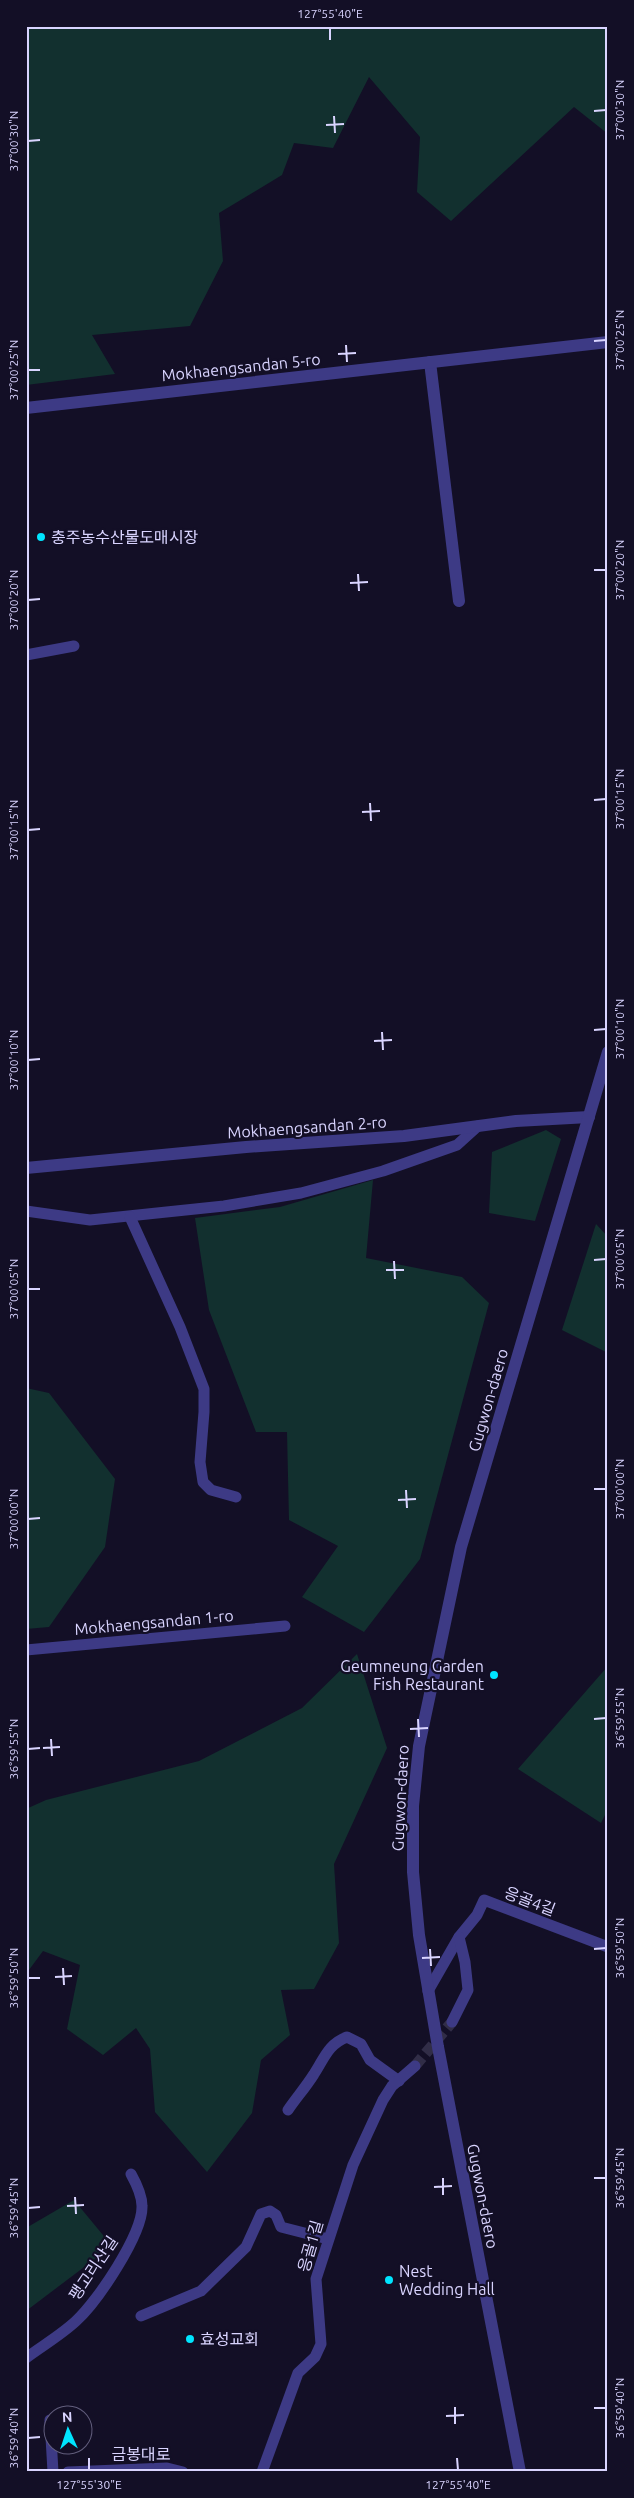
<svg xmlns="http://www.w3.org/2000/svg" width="634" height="2498" font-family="Ubuntu,'Noto Sans KR',sans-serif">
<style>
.green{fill:#12302f}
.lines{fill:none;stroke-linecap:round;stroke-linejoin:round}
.minor-tunnel{stroke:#312d47;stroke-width:11;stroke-dasharray:11 5.5;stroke-linecap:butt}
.minor{stroke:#3d3a85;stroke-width:11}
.tertiary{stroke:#3d3a85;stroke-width:12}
.ticks{fill:none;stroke:#d9d4ff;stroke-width:2}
.poi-dot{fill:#00e5ff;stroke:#130f26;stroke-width:2}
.labels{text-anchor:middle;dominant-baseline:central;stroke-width:4.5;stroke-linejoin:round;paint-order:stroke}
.street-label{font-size:16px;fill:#d9d4ff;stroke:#130f26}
.poi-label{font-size:16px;fill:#d9d4ff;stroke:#130f26;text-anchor:start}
.neatline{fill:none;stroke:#d9d4ff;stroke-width:2}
.ticks-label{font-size:12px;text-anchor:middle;fill:#d9d4ff}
</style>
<rect width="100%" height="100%" fill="#130f26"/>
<g class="green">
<polygon points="26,26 608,26 608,134 574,107 451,221 417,192 420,137 369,77 333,148 294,143 282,175 219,213 223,261 190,326 92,335 115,374 26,385"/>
<polygon points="546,1130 561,1139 535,1221 489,1213 492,1152"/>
<polygon points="373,1180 366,1258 462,1277 489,1303 420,1559 364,1632 302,1597 338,1546 289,1520 287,1432 256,1432 209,1310 195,1218 280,1207"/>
<polygon points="596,1224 608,1237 608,1353 562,1330"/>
<polygon points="26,1388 49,1393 115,1479 105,1547 49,1627 26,1629"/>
<polygon points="357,1654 387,1748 334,1864 339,1943 314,1989 281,1990 290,2035 261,2060 252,2113 207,2172 155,2112 150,2049 136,2028 103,2055 67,2029 80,1965 43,1951 26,1974 26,1809 46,1800 199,1761 302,1708"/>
<polygon points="608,1666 608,1809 601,1823 518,1769"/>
<polygon points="74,2200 112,2246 26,2311 26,2228"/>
</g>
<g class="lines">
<polyline class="minor-tunnel" points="415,2066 452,2022"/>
<g class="minor">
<polyline points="26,655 74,646"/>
<polyline points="26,1211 90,1220 224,1206 301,1193 383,1171 457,1145 478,1126"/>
<polyline points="130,1217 180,1327 204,1389 204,1412 200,1462 203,1482 211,1490 236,1497"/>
<polyline points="26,1650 285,1626"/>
<polyline points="428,1991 459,1937 477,1915 484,1900 608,1947"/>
<polyline points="452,2022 468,1990 465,1962 459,1937"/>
<path d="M288,2110C296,2098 306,2087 314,2074C324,2059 328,2044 347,2037L361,2044L370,2060L399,2081"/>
<polyline points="141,2316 201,2291 246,2247 261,2214 270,2211 276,2215 281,2227 328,2239"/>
<path d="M26,2358C42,2346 61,2335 76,2321C97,2302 143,2234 142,2206C142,2195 136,2183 131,2174"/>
<polyline points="50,2420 53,2472"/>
<polyline points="68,2472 167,2468 183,2472"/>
<polyline points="262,2472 298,2373 315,2357 321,2344 316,2279 353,2165 383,2100 392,2086 415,2066"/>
</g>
<g class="tertiary">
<polyline points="430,362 459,601"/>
<polyline points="26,408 608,342"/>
<polyline points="26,1168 246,1147 404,1136 516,1121 589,1117"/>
<polyline points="520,2472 438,2047 419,1935 413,1872 413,1806 419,1746 461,1547 608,1052"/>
</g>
</g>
<path class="ticks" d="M330,28V40M594,111L606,110M334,116L335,133M326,125L344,124M28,141L40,140M594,341L606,340M346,345L347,362M338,354L356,353M28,370H40M594,570H606M358,574L359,591M350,583L368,582M28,600L40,599M594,800L606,799M370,803L371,821M362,812L380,811M28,830L40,829M594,1030L606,1029M382,1032L383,1050M374,1041L392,1040M28,1060L40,1059M594,1260L606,1259M394,1261L395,1279M386,1270H404M28,1289H40M594,1489H606M406,1490L407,1508M398,1500L416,1499M28,1519L40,1518M418,1719L419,1737M594,1719L606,1718M410,1729L428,1728M51,1739L52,1756M43,1748L60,1747M28,1749L40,1748M430,1949L431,1966M594,1949L606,1948M422,1958L440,1957M63,1968L64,1985M55,1977L72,1976M28,1978H40M443,2178V2195M594,2178H606M434,2187L452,2186M75,2197L76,2214M67,2206L84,2205M28,2208L40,2207M455,2407V2424M594,2408H606M446,2416L464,2415M28,2438L40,2437M89,2458V2470M457,2458L458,2470"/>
<g class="poi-dot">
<circle cx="41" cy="537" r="5"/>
<circle cx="494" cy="1675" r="5"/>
<circle cx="389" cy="2280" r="5"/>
<circle cx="190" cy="2339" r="5"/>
</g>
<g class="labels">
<g class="street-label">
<text transform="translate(241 367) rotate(-6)">Mokhaengsandan 5-ro</text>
<text transform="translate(307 1127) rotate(-4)">Mokhaengsandan 2-ro</text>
<text transform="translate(488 1400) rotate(-74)">Gugwon-daero</text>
<text transform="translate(154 1622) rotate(-5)">Mokhaengsandan 1-ro</text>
<text transform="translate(400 1798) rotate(-87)">Gugwon-daero</text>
<text transform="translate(530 1901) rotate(21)">응골4길</text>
<text transform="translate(483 2196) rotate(79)">Gugwon-daero</text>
<text transform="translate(310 2246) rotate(-74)">응골1길</text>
<text transform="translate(93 2268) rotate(-56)">팽고리산길</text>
<text x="141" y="2454">금봉대로</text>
</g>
<g class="poi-label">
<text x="51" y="537">충주농수산물도매시장</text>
<text x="484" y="1666" text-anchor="end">Geumneung Garden<tspan x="484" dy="18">Fish Restaurant</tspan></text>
<text x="399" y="2271">Nest<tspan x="399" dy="18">Wedding Hall</tspan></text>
<text x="200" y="2339">효성교회</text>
</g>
</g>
<rect width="634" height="2498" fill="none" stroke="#130f26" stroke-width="55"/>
<g transform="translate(68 2430) rotate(357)"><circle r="24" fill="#130f26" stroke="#625e7d"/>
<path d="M0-4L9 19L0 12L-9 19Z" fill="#00e5ff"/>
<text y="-8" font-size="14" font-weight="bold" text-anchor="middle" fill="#d9d4ff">N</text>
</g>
<rect x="28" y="28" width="578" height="2442" class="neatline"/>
<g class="ticks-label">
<text x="330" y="18">127°55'40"E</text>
<text transform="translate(620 110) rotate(-90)" y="4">37°00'30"N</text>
<text transform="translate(14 141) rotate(-90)" y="4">37°00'30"N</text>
<text transform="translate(620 340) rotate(-90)" y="4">37°00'25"N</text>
<text transform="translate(14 370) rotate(-90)" y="4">37°00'25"N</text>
<text transform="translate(620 570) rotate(-90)" y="4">37°00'20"N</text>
<text transform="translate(14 600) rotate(-90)" y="4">37°00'20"N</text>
<text transform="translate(620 799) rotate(-90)" y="4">37°00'15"N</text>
<text transform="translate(14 830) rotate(-90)" y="4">37°00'15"N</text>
<text transform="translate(620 1029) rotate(-90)" y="4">37°00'10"N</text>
<text transform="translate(14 1060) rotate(-90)" y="4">37°00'10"N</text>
<text transform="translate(620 1259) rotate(-90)" y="4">37°00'05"N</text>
<text transform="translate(14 1289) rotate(-90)" y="4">37°00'05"N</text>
<text transform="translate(620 1489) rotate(-90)" y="4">37°00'00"N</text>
<text transform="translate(14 1519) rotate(-90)" y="4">37°00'00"N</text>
<text transform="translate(620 1718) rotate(-90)" y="4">36°59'55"N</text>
<text transform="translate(14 1749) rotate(-90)" y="4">36°59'55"N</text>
<text transform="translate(620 1948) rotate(-90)" y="4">36°59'50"N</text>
<text transform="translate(14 1978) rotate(-90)" y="4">36°59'50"N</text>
<text transform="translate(620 2178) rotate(-90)" y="4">36°59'45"N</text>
<text transform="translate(14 2208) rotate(-90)" y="4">36°59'45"N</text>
<text transform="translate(620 2408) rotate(-90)" y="4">36°59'40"N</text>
<text transform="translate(14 2438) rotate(-90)" y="4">36°59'40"N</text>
<text x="89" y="2489">127°55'30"E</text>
<text x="458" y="2489">127°55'40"E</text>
</g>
</svg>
